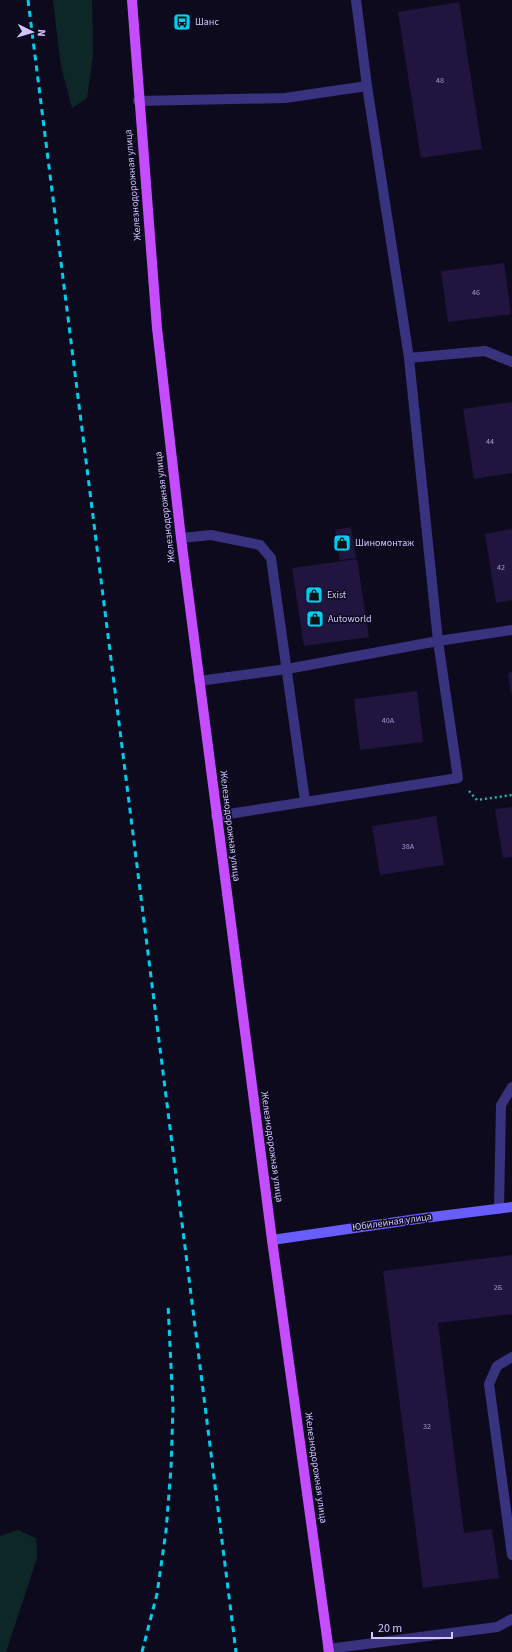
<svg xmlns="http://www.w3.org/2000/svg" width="512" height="1652" font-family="'Source Sans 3',sans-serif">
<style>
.green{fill:#0d2727}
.building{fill:#20153e}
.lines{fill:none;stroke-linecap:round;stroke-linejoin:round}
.path{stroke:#26b3b1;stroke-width:2.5;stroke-dasharray:2 3;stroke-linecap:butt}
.lane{stroke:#39327e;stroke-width:10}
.secondary{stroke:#685dff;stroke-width:10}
.primary{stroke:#c44dff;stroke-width:10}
.rail{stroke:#00cef1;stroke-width:3;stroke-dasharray:6 5;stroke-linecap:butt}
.labels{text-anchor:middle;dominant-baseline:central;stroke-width:3;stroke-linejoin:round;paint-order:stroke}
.number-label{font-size:8px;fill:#a39acf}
.poi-label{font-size:10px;fill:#cfc6ff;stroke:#0e0a1d;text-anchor:start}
.street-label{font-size:10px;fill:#cfc6ff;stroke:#0e0a1d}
</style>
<rect width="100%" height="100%" fill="#0e0a1d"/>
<g class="green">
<polygon points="53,0 92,0 93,56 87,98 72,108 61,66"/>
<polygon points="18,1530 36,1538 37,1558 6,1652 0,1652 0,1536"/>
</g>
<g class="building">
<polygon points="459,2 482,149 421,158 398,12"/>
<polygon points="504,263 511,314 448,322 441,271"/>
<polygon points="512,402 512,473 474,479 463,409"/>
<polygon points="351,527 356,558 340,560 335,530"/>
<polygon points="512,529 512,600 496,603 485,534"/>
<polygon points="357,559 369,637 304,646 292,568"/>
<polygon points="512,672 512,694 511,694 508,673"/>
<polygon points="417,691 423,742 360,750 354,699"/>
<polygon points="512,807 512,857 503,858 495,809"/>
<polygon points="436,816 444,865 380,875 372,826"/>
<polygon points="512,1255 512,1314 438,1323 464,1533 492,1529 499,1578 423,1588 383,1271"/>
</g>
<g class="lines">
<polyline class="path" points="469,791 477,800 512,795"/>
<g class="lane">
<polyline points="356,0 367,86 409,358"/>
<polyline points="138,101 285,98 367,86"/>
<polyline points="181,538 211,535 260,545 271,558 305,801"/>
<polyline points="199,681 287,669 438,641 512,630"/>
<polyline points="216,816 458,778 438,641 409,358 485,351 512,362"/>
<polyline points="499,1209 501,1105 512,1087"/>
<polyline points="512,1357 497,1366 489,1384 512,1555"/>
<polyline points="328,1649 497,1627 512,1619"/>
</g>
<polyline class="secondary" points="272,1240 424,1218 512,1207"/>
<polyline class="primary" points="132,0 157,328 181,538 272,1240 329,1652"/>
<g class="rail">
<polyline points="28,0 236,1652"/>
<polyline points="142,1652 157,1594 166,1531 171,1468 173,1408 168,1304"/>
</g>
</g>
<defs>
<g id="bus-square" transform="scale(0.9)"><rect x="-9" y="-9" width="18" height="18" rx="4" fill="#00cef1" stroke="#0e0a1d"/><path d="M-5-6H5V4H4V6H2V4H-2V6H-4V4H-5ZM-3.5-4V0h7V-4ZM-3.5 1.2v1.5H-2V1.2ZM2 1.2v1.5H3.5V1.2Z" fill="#111"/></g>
<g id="shop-square" transform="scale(0.9)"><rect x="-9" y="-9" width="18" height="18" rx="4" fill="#00cef1" stroke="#0e0a1d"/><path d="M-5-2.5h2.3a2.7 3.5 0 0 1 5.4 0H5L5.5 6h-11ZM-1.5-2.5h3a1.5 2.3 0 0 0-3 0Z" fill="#111"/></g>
</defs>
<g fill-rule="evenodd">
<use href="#bus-square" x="182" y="22"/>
<use href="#shop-square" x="342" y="543"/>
<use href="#shop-square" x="314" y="595"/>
<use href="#shop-square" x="315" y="619"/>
</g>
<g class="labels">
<g class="number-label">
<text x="440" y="80">48</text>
<text x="476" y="292">46</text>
<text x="490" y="441">44</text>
<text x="501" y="567">42</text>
<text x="388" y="720">40А</text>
<text x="408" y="846">38А</text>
<text x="498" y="1287">2Б</text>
<text x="427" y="1426">32</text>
</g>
<g class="poi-label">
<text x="195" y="22">Шанс</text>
<text x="355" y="543">Шиномонтаж</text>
<text x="327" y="595">Exist</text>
<text x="328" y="619">Autoworld</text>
</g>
<g class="street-label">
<text transform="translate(133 185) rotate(-95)">Железнодорожная улица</text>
<text transform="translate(165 507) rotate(-97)">Железнодорожная улица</text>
<text transform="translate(230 826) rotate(83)">Железнодорожная улица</text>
<text transform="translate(272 1147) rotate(82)">Железнодорожная улица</text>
<text transform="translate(392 1222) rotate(-8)">Юбилейная улица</text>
<text transform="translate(316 1468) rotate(82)">Железнодорожная улица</text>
</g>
</g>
<g transform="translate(32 32) rotate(95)" stroke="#0e0a1d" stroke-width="3" paint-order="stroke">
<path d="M0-3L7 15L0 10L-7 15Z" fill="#cfc6ff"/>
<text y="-6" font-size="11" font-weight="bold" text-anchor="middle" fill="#cfc6ff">N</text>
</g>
<path d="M372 1632v6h80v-6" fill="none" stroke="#cfc6ff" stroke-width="2"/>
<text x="378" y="1632" font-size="12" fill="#cfc6ff" stroke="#0e0a1d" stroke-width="3" paint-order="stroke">20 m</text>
</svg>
